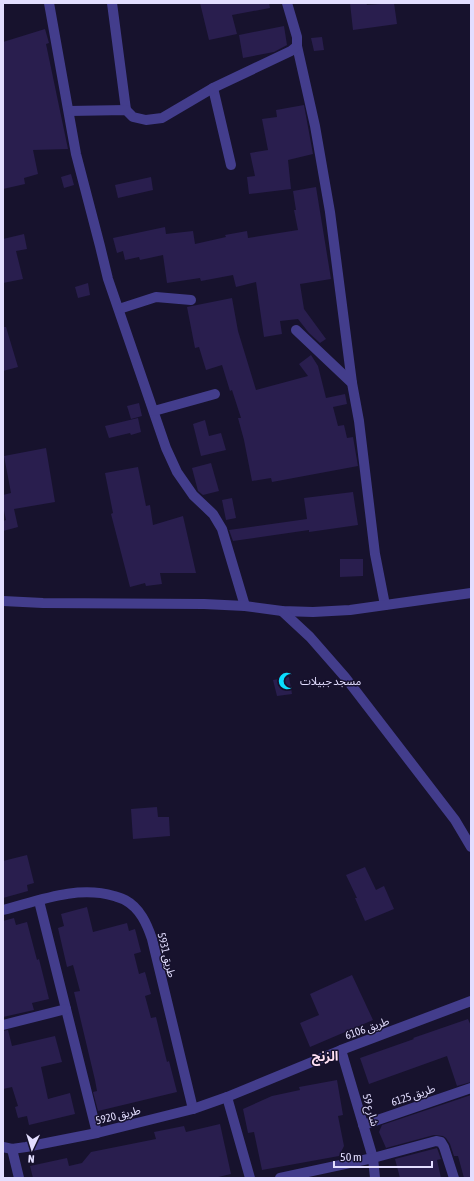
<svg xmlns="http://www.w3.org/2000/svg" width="474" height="1181" font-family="'Asap Condensed','Noto Sans Arabic',sans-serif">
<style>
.building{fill:#291e4e}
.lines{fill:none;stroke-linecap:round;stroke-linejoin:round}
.minor{stroke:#433d8c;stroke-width:10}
.labels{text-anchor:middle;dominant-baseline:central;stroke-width:3;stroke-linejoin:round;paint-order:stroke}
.poi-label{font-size:11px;fill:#e3deff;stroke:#17122d;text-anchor:start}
.street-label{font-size:11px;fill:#e3deff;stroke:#17122d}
.quarter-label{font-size:13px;font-weight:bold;fill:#ffe0f3;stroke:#17122d}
</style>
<rect width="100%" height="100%" fill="#17122d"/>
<g class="building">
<polygon points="200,3 269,3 270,8 232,15 237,34 209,40"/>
<polygon points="350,3 366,3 367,5 394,3 397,24 353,30"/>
<polygon points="284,26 287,45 274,52 243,58 239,35"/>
<polygon points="45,29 49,43 46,44 68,149 33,150 38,174 24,178 25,184 3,189 3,42"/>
<polygon points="322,37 324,50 314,51 311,38"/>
<polygon points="304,105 313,154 288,160 291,189 249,194 247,177 255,176 250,153 268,150 262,119 277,117 276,110"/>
<polygon points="71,174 74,185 64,188 61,177"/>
<polygon points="151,177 153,190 118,198 115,185"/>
<polygon points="316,187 331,279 300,284 304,309 326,339 320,343 309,333 298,319 280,321 282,334 264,337 256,282 236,287 233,275 201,281 200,278 167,283 163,255 140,260 139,257 125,260 123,251 117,253 113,238 165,227 166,234 193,231 195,244 226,237 225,235 247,231 248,238 298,230 294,210 296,210 293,191"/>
<polygon points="24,234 27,249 16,251 23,279 3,283 3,239"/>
<polygon points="88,283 90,295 78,298 75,287"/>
<polygon points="232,298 238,331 256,390 308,376 299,364 311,355 318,366 326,398 345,394 347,404 333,407 338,426 344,425 347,438 353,437 358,466 272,482 271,478 252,481 244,440 238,418 241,418 232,390 230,391 222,365 206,370 199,347 195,348 187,307"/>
<polygon points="3,327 6,327 18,367 3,371"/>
<polygon points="139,403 142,416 131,419 127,406"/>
<polygon points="138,418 141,432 131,435 130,433 109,438 105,426"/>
<polygon points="205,420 209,436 221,433 226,450 201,456 193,424"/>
<polygon points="46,448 55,502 14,509 18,527 3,531 3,521 6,520 3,506 3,495 11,493 4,456"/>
<polygon points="211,463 219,491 203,495 198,491 192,468"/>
<polygon points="138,467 146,506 150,505 153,525 183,516 196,573 160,573 162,584 146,586 145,583 130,587 111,514 113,513 105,473"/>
<polygon points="353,492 358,525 309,532 309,530 233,541 229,530 307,519 304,498"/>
<polygon points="232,498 236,518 226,520 222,500"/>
<polygon points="340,559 363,559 363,576 340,577"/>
<polygon points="289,677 292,694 277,696 273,680"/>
<polygon points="157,807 158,817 169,817 170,836 133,839 131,809"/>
<polygon points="27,855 34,883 27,885 28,891 3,898 3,861"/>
<polygon points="365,867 376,890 384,886 394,909 365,921 355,898 357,898 346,875"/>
<polygon points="87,907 93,932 127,923 129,931 135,929 141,952 134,954 139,974 145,972 151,994 145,996 151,1018 156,1017 167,1062 169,1061 177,1092 98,1111 93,1092 97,1091 95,1080 74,992 80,991 73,965 67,967 58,928 64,926 61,914"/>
<polygon points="14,918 16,925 27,922 37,960 39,959 49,999 32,1003 34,1010 3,1017 3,921"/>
<polygon points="352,975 373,1020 310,1047 300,1023 319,1015 310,994"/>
<polygon points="468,1019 471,1026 471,1082 457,1086 447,1056 369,1084 360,1058 414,1039 413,1038"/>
<polygon points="8,1030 12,1046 55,1036 62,1062 41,1067 48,1099 70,1093 75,1114 29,1125 27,1116 18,1118 15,1107 18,1106 12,1087 3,1089 3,1031"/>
<polygon points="337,1080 343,1115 338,1116 344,1146 339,1156 262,1170 254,1132 248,1133 243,1109 272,1096 300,1090 299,1087"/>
<polygon points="471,1095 471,1178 464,1178 458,1156 454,1156 450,1144 446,1138 443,1136 434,1135 386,1148 379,1132 382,1125"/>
<polygon points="220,1124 231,1174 214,1178 33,1178 30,1166 67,1158 69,1166 82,1163 91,1152 156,1139 154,1132 184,1126 186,1132"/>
<polygon points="437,1148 441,1159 437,1160 441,1178 400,1178 395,1159"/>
</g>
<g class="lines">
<g class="minor">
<polyline points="49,3 76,154 100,246 108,279 166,448 177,472 193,495 213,514 222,529 245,606"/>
<polyline points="112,3 126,110"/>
<polyline points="297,46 315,126 330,212 352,383"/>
<polyline points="213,88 231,165"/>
<polyline points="69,111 126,110 133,117 146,120 162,118 213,88 291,51 297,46 297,37 287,3"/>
<polyline points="119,309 156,297 191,300"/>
<polyline points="296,330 352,383 359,421 375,554 385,605"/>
<polyline points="154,411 215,394"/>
<polyline points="3,601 43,603 204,604 245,606 282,611 313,612 350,610 471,593"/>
<polyline points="282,611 310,637 345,677 455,820 471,847"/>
<polyline points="39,901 97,1133"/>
<path d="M3,910C38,901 77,885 114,896C117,897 122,898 125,900C140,908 147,924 152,939L193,1109"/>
<polyline points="3,1025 66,1009"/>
<polyline points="341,1050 373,1158 375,1178"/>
<polyline points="227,1097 250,1178"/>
<polyline points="363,1125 471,1088"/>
<polyline points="3,1147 12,1149 26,1147 97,1133 193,1109 227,1097 341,1050 471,1001"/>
<polyline points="12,1149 19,1178"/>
<polyline points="280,1178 373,1158 436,1141 441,1142 444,1147 454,1178"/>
</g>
</g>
<defs>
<g id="mosque-bare" transform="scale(1.38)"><path d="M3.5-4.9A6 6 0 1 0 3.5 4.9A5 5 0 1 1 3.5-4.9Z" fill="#0adeff" stroke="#17122d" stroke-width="2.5" paint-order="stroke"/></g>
</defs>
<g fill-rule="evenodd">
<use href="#mosque-bare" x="287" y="681"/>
</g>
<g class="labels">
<g class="poi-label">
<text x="300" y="681">مسجد جبيلات</text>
</g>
<g class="street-label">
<text transform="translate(167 955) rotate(76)">طريق 5931</text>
<text transform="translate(367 1028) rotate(-20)">طريق 6106</text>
<text transform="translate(413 1095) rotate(-19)">طريق 6125</text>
<text transform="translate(371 1110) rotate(74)">شارع 59</text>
<text transform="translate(118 1115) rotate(-14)">طريق 5920</text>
</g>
<g class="quarter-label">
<text x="325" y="1056">الزنج</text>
</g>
</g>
<rect width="474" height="1181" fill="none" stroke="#e3deff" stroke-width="8"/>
<g transform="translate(32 1149) rotate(184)" stroke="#17122d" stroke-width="3" paint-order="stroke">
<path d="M0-3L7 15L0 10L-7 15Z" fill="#e3deff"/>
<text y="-6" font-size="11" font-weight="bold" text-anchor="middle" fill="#e3deff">N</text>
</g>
<path d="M334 1161v6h98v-6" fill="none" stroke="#e3deff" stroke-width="2"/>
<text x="340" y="1161" font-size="12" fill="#e3deff" stroke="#17122d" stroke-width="3" paint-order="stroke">50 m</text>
</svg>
